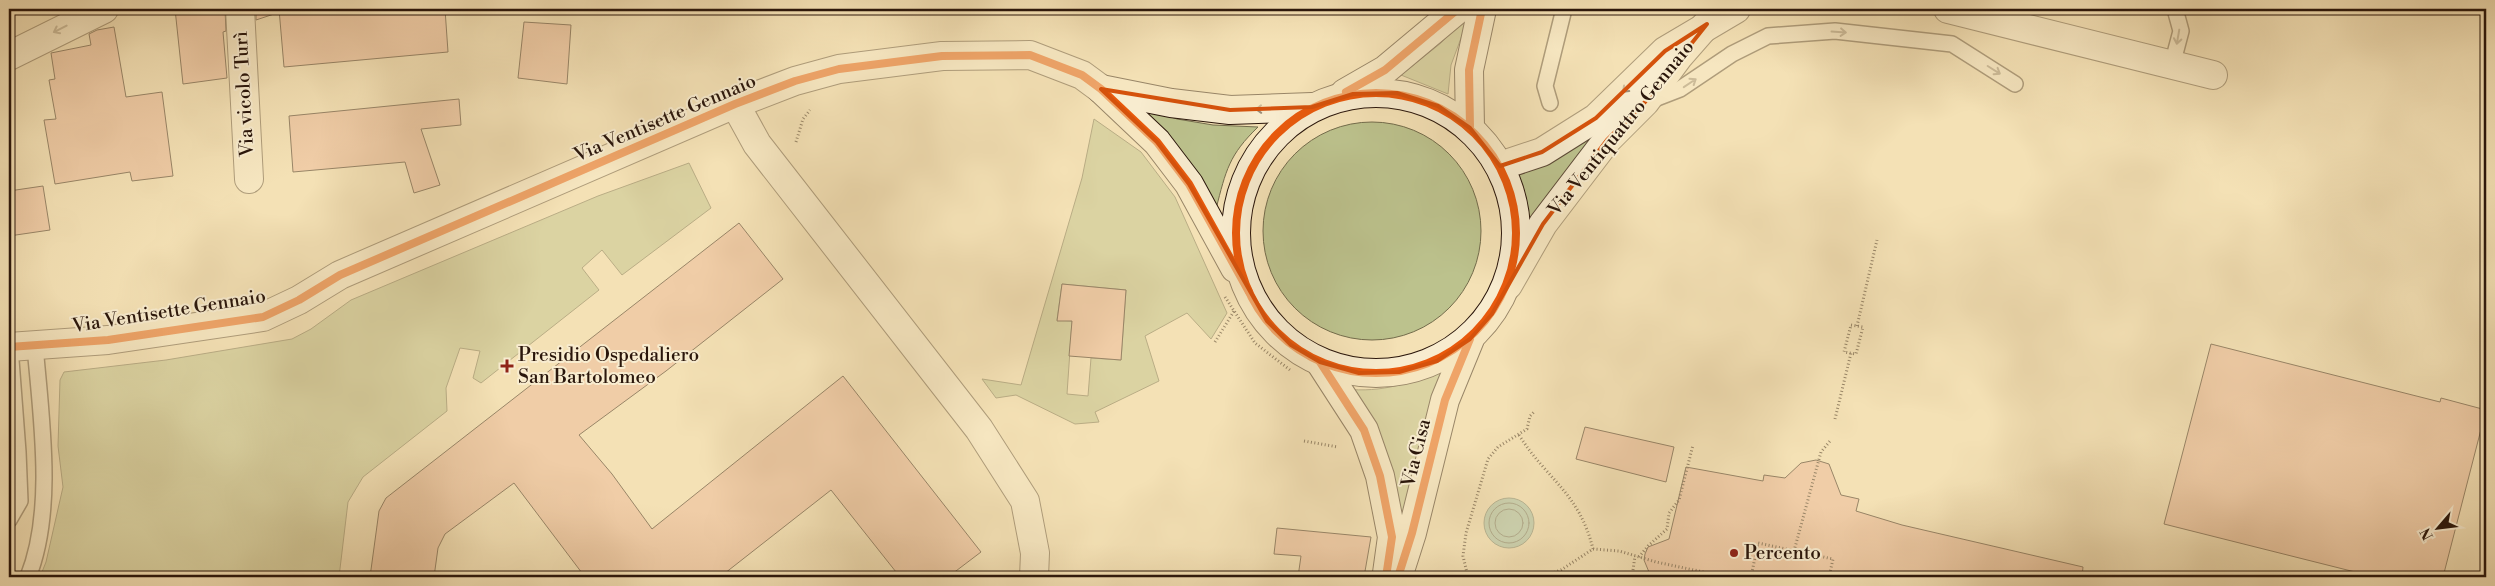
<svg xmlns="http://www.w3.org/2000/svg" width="2495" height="586" font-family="'Libre Bodoni',serif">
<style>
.green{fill:#bcc28d;stroke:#736c4c;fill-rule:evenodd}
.water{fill:#9dbea8;stroke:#6f7b69}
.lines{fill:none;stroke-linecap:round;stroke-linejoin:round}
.shore{stroke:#646a5a;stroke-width:1}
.building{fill:#ecb497;stroke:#2a160b}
.lane-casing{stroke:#5c4936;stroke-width:18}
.street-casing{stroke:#5c4936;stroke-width:30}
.secondary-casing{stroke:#2a160b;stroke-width:30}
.path{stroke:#2a160b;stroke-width:3;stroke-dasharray:1 2.5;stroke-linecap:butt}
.lane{stroke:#f8eccf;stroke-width:15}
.street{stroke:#f8eccf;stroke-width:28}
.secondary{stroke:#f8eccf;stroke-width:28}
.cycleway-casing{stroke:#f8eccf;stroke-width:11}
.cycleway{stroke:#e8590c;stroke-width:8}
.oneway{stroke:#9b8c77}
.marked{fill:none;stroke:#d5520c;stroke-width:4;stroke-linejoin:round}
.poi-dot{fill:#8f2418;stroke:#f8eccf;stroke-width:2}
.labels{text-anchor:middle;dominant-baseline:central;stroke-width:4;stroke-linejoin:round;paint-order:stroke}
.street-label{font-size:19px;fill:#2a160b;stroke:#f8eccf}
.poi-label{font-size:19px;fill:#2a160b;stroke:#f8eccf;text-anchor:start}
</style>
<rect width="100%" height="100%" fill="#f4e1b5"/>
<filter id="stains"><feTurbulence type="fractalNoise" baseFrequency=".004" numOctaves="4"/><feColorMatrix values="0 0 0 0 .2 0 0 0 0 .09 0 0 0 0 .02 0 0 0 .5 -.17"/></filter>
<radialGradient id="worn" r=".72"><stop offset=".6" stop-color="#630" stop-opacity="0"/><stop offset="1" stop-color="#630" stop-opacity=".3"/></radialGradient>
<g class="green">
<polygon points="1471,11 1451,65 1448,94 1401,75 1441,43"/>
<path d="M1130,103L1177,119L1213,125L1258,127C1229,155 1226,170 1216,209Z"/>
<path d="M1094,119L1141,152L1175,197L1227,313L1211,339L1187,313L1145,336L1159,381L1095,412L1099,422L1075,424L1016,395L996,398L982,379L1021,385L1082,178ZM1062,284L1126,290L1121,360L1091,358L1088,396L1067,394L1072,321L1057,320Z"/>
<circle cx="1372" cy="231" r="109"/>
<polygon points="1600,132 1531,222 1516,170"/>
<polygon points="689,163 711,208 622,275 602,250 582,268 599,290 481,383 473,378 480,351 460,348 446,388 447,411 363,477 348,502 339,577 40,577 46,562 63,487 58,446 60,380 64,372 166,360 292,339 311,329 351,300 598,196"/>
<path d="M1446,368L1404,530L1345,389C1382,393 1412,383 1446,368Z"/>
</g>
<circle class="water" cx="1509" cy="523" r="25"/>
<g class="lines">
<g class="shore">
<circle cx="1509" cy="523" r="20"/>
<circle cx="1509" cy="523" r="14"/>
</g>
</g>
<g class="building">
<polygon points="175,9 225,9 226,31 223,32 227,78 183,84"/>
<polygon points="256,9 276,9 277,13 256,20"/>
<polygon points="279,9 445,9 448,52 284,67"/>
<polygon points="524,22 571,25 567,84 518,78"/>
<polygon points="114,27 126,97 162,92 173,176 132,181 130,172 55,184 44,120 56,119 49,80 55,79 51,53 91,45 89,34 97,30"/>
<polygon points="459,99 461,125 421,129 440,185 414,193 405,162 293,172 289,116"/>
<polygon points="43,186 50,230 9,236 9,191"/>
<polygon points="739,223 783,279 666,371 579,435 612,474 652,529 843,376 981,552 948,577 900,577 831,490 720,577 585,577 514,483 445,534 438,548 434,577 370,577 379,511 386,498"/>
<polygon points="1062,284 1126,290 1121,360 1069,356 1072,321 1057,321"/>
<polygon points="2211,344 2440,402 2441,398 2486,410 2443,577 2375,577 2164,524"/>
<polygon points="1585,427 1674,447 1666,482 1576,459"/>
<polygon points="1816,460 1829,464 1841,495 1859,499 1856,511 1902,525 2083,567 2082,577 1651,577 1644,560 1645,554 1648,547 1669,539 1686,467 1763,481 1764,475 1785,478 1801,463"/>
<polygon points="1277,528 1371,537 1364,577 1298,577 1301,556 1274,554"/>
</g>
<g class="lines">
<g class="lane-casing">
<g id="lane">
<polyline points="2172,65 2181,31 2175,9"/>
<polyline points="1649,101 1680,89 1732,54 1768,36 1835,31 1952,44 2015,84"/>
<polyline points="1550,103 1545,86 1564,9"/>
<polyline points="9,520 20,501 18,452 10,347"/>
<path d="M28,577C55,510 41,417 35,346"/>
</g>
</g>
<g class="street-casing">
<g id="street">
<polyline points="240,9 249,179"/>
<polyline points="1948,9 2213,75"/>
<polyline points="9,56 104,9"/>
<polyline points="735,104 757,144 979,429 1025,501 1035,553 1034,577"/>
<polyline points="1500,166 1542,152 1596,118 1665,51 1736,9"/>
<polyline points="1508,285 1543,224 1607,140 1645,102 1679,56 1707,24"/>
<polyline points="9,347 108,340 263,317 299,300 340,275 735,104 795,81 839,69 942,56 1030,55 1082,75 1101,89"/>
</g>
</g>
<g class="secondary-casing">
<g id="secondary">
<polyline points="1101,89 1157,142 1189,184 1235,268"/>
<polyline points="1101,89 1171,103 1230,110 1312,107"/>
<circle cx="1376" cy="233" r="140"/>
<polyline points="1345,93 1385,70 1458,9"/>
<polyline points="1470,128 1469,70 1482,9"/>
<polyline points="1320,362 1364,430 1380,476 1392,537 1387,573"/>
<polyline points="1398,577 1412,533 1445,400 1470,339"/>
</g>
</g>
<g class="path">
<polyline points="796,142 803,119 810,110"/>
<polyline points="1225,297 1255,343 1290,370"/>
<polygon points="1851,325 1863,327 1856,354 1844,352"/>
<polyline points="1857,326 1877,240"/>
<polyline points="1215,342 1234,311"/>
<polyline points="1835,419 1851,353"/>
<path d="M1519,435C1547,480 1579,492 1593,549"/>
<polyline points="1304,441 1338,447"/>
<polyline points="1794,551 1821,452 1830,441"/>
<polyline points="1639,557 1648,546 1667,529 1669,513 1679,500 1693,445"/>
<polyline points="1468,577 1463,556 1466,533 1488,459 1498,447 1527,429 1530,416 1534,412"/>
<polyline points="1541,577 1561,570 1593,549 1619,551 1656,562 1727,577"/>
<polyline points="1632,577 1635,556"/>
<polyline points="1751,577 1758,543 1833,559 1829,577"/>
</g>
<use href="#lane" class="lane"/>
<use href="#street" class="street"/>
<use href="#secondary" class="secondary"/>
<g class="cycleway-casing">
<g id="cycleway">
<polyline points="1346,92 1385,70 1458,9"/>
<circle cx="1376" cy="233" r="140"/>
<polyline points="1470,128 1469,70 1482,9"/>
<polyline points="9,347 108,340 263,317 299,300 340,275 735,104 795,81 839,69 942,56 1030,55 1082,75 1101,89 1157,142 1189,184 1249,292"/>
<polyline points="1320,362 1364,430 1380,476 1392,537 1386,577"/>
<polyline points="1398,577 1412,533 1445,400 1470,339"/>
</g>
</g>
<use href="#cycleway" class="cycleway"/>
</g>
<defs><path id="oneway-shaft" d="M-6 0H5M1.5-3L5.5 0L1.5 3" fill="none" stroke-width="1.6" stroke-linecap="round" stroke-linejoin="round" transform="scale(1.25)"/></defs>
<g class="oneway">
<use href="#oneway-shaft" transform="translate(60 29) rotate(153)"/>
<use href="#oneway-shaft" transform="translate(1839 32) rotate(4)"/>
<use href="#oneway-shaft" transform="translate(2178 37) rotate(100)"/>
<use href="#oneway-shaft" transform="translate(1994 70) rotate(32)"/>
<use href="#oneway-shaft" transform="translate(1690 83) rotate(-34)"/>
<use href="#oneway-shaft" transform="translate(1628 87) rotate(136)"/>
<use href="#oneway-shaft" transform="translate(1263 109) rotate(178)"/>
</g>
<path d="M0 0H2495V586H0ZM1707,24L1645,102L1607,140L1543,224L1492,314L1470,339L1437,361L1399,372L1359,373L1320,362L1291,345L1267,321L1189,184L1157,142L1101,89L1230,110L1312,107L1353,94L1397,93L1438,106L1470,128L1500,166L1542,152L1596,118L1665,51Z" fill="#f4e1b5" fill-opacity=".55" fill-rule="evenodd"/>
<path class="marked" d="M1707,24L1645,102L1607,140L1543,224L1492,314L1470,339L1437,361L1399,372L1359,373L1320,362L1291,345L1267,321L1189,184L1157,142L1101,89L1230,110L1312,107L1353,94L1397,93L1438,106L1470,128L1500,166L1542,152L1596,118L1665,51Z"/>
<g class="poi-dot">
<path d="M504.5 358.5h5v5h5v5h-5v5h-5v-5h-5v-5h5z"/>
<circle cx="1734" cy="553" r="5"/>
</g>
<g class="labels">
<g class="street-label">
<text transform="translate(244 94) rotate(-93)">Via vicolo Turì</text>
<text transform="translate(665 118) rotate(-23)">Via Ventisette Gennaio</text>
<text transform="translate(1621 128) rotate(-51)">Via Ventiquattro Gennaio</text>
<text transform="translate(169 311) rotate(-9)">Via Ventisette Gennaio</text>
<text transform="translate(1416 453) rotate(-76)">Via Cisa</text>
</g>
<g class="poi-label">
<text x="518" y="355">Presidio Ospedaliero<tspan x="518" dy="22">San Bartolomeo</tspan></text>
<text x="1744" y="553">Percento</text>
</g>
</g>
<rect width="2495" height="586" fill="none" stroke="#f4e1b5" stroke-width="30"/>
<rect x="10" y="10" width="2475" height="566" fill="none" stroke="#2a160b" stroke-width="2.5"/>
<rect x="15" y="15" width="2465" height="556" fill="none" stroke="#2a160b"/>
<g transform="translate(2438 528) rotate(242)" stroke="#f8eccf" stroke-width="4" paint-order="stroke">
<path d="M0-4L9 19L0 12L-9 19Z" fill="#2a160b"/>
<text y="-8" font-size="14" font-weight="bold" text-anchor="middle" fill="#2a160b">N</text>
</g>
<rect width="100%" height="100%" filter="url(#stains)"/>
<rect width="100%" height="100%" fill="url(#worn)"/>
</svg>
